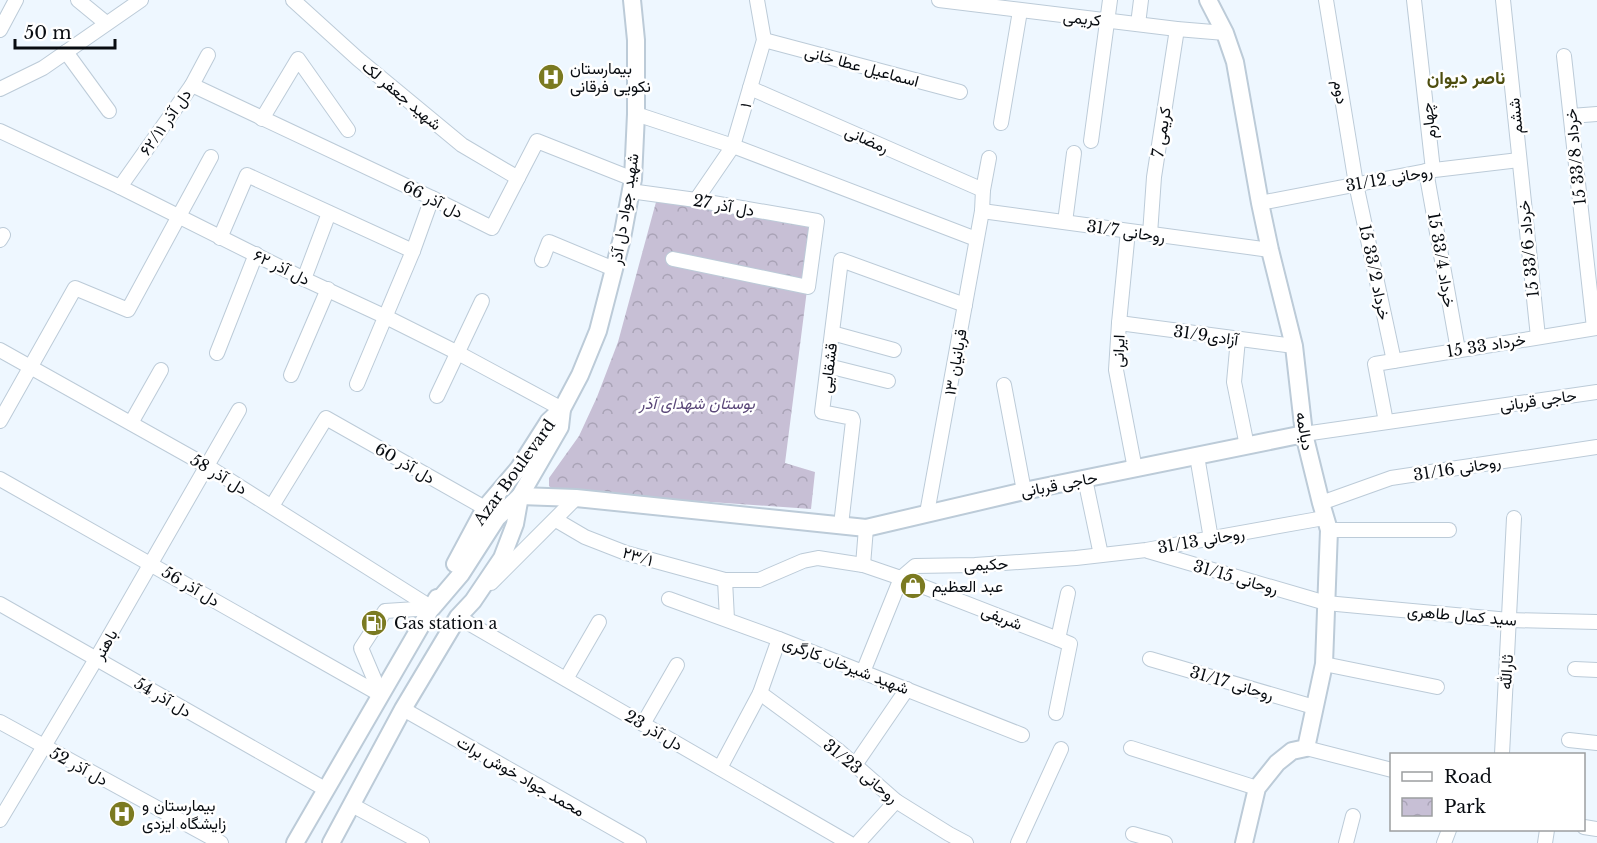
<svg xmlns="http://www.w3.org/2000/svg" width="1597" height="843" font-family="'Libre Baskerville',Vazirmatn,serif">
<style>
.park{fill:url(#park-crowns)}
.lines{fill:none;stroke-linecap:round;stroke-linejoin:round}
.minor-casing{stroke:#bccbd8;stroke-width:16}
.major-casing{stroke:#bccbd8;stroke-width:20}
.minor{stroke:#fff;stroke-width:14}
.major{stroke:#fff;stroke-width:16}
.labels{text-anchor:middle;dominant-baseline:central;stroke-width:5;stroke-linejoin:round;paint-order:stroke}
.street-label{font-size:16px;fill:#080c11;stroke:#fff}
.poi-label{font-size:16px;fill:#080c11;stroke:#fff;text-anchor:start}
.park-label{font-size:16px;font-style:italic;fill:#5a4778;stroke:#fff}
.neighbourhood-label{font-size:18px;font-weight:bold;fill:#4d4d0e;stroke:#fff}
</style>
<defs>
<pattern id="park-crowns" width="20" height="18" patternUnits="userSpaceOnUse" patternTransform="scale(1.5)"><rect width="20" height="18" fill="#c7bfd5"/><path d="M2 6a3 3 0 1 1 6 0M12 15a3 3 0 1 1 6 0" fill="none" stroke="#a9a3b6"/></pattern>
</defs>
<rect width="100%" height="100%" fill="#eef7ff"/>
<polygon class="park" points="659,191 815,227 785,463 815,472 811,509 554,491 549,486 549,478 579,436 597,397 618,342"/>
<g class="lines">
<g class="minor-casing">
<g id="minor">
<polyline points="78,0 106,23"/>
<polyline points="293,0 358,59 462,145 518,178"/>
<polyline points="939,0 1177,29 1225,33"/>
<polyline points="1326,0 1356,184 1394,361"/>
<polyline points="1414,0 1433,170"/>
<polyline points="1503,0 1538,337"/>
<polyline points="1138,24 1141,0"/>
<polyline points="0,30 16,0"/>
<polyline points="764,40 960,92"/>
<polyline points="66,52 109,111"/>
<polyline points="1564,56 1594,328"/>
<polyline points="192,85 432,198 492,228 537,141 633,179"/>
<polyline points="750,88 983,190"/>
<polyline points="0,89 43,68 141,0"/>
<polyline points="636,114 733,146 976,239"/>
<polyline points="1571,116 1597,114"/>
<polyline points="262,119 298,59 348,130"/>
<polyline points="1001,123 1020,11"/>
<polyline points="0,131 120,187 304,279 386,317 458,353 562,409"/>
<polyline points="1091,141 1110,0"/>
<polyline points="1426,171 1458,350"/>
<polyline points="120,187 192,85 208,55"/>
<polyline points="630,191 696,200 817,221 808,287 673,259"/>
<polyline points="696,200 733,146 764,40 757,0"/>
<polyline points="1260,203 1426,171 1519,160"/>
<polyline points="982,211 1270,250"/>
<polyline points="1065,222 1074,153"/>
<polyline points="1128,231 1119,323 1116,370 1135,469"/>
<polyline points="1150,234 1154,177 1177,29"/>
<polyline points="220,238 247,175 413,251"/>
<polyline points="0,240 3,235"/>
<polyline points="542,260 549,242 614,269"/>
<polyline points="304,279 329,213"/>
<polyline points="1119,323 1294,346"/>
<polyline points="832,333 894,350"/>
<polyline points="1238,339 1234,382 1247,446"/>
<polyline points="0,350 207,466 432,608"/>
<polyline points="217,353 256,254"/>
<polyline points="828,366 888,381"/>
<polyline points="291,375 328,289"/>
<polyline points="357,384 413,251 432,198"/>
<polyline points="1004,385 1024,491"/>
<polyline points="437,396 482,301"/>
<polyline points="0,421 75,288 128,310 211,157"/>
<polyline points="1386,422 1375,364 1597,328"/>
<polyline points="131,423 161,370"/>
<polyline points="1304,434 1597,392"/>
<polyline points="1197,456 1211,539"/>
<polyline points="0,479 381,695"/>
<polyline points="1085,479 1101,555"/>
<polyline points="1321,503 1391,478 1597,447"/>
<polyline points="272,506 326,418 485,508"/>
<polyline points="927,513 982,211 983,190 989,158"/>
<polyline points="556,520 585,537 626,553 725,580 759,580 803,561 818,558 863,565 901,578 1058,639 1070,644 1056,713"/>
<polyline points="841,525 853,421 852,418 822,412 841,260 965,305"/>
<polyline points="1329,530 1449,530"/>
<polyline points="1148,551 1326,603 1509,620 1597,622"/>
<polyline points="863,565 866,528"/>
<polyline points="725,580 727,619"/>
<polyline points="491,583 576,498"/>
<polyline points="669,599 779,639 1022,735"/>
<polyline points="0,604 325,789"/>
<polyline points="458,617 849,843"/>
<polyline points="1058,639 1068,593"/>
<polyline points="1150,659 1314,707"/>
<polyline points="1324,664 1437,687"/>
<polyline points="1575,669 1597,670"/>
<polyline points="863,672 901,578 915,566 975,565 1076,558 1146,550 1324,518"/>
<polyline points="566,679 599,622"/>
<polyline points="760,693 839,751 896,801 949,834 966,843"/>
<polyline points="381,695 361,648 385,611 432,608"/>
<polyline points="403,709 639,843"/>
<polyline points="0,722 221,843"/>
<polyline points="643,724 677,665"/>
<polyline points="1569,740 1597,743"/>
<polyline points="1131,748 1257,788"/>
<polyline points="1306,748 1392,770"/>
<polyline points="1502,754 1514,518"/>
<polyline points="855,765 907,689"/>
<polyline points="720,768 760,693 779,639"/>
<polyline points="352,805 422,843"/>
<polyline points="0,820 96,659 239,410"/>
<polyline points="1584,827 1597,829"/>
<polyline points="1133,834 1165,843"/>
<polyline points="858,843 896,801"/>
<polyline points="1018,843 1061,749"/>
<polyline points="1346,843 1353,816"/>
<polyline points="1444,843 1449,830"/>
<polyline points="1545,843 1547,830"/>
</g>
</g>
<g class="major-casing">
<g id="major">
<polyline points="1208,0 1225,33 1235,62 1260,203 1270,250 1294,346 1304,434 1321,503 1329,530 1324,664 1306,748 1292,751 1277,763 1257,788 1244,843"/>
<polyline points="455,564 485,508 519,468 549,421 562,409 580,375 598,331 622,238 633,179 636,114 636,40 632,0"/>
<polyline points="432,608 461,574 497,518 520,496 576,498 866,528 1024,491 1304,434"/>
<polyline points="295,843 437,598"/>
<polyline points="331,843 403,709 458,617 473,601 502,558 515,524 520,496 560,427 562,409"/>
</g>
</g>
<use href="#minor" class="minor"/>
<use href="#major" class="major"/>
</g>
<defs>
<g id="hospital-disc" transform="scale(1.35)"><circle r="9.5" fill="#7b7a21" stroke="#fff"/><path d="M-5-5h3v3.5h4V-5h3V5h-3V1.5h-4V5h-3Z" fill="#fff"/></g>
<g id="shop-disc" transform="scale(1.35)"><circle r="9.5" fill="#7b7a21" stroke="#fff"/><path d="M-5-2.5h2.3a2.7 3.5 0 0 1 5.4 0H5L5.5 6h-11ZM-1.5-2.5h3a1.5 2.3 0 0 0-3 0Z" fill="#fff"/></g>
<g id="fuel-disc" transform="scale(1.35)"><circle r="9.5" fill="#7b7a21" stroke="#fff"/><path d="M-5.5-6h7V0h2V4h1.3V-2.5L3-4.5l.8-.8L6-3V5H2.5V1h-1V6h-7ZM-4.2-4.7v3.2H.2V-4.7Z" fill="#fff"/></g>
</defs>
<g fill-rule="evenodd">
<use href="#hospital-disc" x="551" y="77"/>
<use href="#shop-disc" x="913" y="586"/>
<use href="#fuel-disc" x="374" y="623"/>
<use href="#hospital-disc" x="122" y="814"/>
</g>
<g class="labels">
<g class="street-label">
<text transform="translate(1082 18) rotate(6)">کریمی</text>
<text transform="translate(862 66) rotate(15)">اسماعیل عطا خانی</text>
<text transform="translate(1341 92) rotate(81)">دوم</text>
<text transform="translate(402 95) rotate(40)">شهید جعفر لک</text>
<text transform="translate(745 105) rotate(-74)">۱</text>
<text transform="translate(1515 116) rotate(-96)">ششم</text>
<text transform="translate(1428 121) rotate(-97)">چهارم</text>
<text transform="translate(165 122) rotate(-55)">دل آذر ۶۲/۱۱</text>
<text transform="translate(1161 132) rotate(-81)">کریمی 7</text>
<text transform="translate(867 139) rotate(24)">رمضانی</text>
<text transform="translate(1575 157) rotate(-96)">15 خرداد 33/8</text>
<text transform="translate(1389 178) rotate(-10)">روحانی 31/12</text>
<text transform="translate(433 199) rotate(26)">دل آذر 66</text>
<text transform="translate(724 205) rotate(10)">دل آذر 27</text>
<text transform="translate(624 209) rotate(-81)">شهید جواد دل آذر</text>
<text transform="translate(1126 231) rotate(8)">روحانی 31/7</text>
<text transform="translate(1528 249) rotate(-96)">15 خرداد 33/6</text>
<text transform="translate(1442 260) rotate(80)">15 خرداد 33/4</text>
<text transform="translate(282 267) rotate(26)">دل آذر ۶۲</text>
<text transform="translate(1375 272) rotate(78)">15 خرداد 33/2</text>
<text transform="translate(1206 335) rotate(8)">آزادی31/9</text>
<text transform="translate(1486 345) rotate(-9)">15 خرداد 33</text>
<text transform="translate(1118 351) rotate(-88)">ایرانی</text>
<text transform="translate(955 362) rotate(-80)">۱۳ قربانیان</text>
<text transform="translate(828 368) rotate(-83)">قشقایی</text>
<text transform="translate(1538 400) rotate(-8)">حاجی قربانی</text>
<text transform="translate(1305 431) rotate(80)">دیالمه</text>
<text transform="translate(405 463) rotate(29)">دل آذر 60</text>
<text transform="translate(1457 468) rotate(-9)">روحانی 31/16</text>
<text transform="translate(514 472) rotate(-54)">Azar Boulevard</text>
<text transform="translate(219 474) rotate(31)">دل آذر 58</text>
<text transform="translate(1059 484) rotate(-11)">حاجی قربانی</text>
<text transform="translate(1201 540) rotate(-10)">روحانی 31/13</text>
<text transform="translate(638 556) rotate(17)">۲۳/۱</text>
<text transform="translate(986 564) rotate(-3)">حکیمی</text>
<text transform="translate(1236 577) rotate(16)">روحانی 31/15</text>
<text transform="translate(191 586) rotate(30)">دل آذر 56</text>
<text transform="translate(1462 615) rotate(5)">سید کمال طاهری</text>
<text transform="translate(1002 617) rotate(21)">شریفی</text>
<text transform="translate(105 644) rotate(-60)">باهنر</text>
<text transform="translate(846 665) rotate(21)">شهید شیرخان کارگری</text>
<text transform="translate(1506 672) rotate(-87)">ثارالله</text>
<text transform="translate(1232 683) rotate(16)">روحانی 31/17</text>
<text transform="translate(163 697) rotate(30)">دل آذر 54</text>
<text transform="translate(654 730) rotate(30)">دل آذر 23</text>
<text transform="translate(79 766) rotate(28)">دل آذر 52</text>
<text transform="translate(861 771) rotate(39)">روحانی 31/23</text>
<text transform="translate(521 776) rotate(30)">محمد جواد خوش برات</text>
</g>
<g class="poi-label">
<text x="570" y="68">بیمارستان<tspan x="570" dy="18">نکویی فرقانی</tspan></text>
<text x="932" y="586">عبد العظيم</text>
<text x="394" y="623">Gas station a</text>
<text x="142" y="805">بیمارستان و<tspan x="142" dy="18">زایشگاه ایزدی</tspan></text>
</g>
<g class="park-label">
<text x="697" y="403">بوستان شهدای آذر</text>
</g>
<g class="neighbourhood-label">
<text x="1466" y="78">ناصر دیوان</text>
</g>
</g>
<rect x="1390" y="753" width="195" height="78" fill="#ffffff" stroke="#9c9ea0" stroke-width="1.5"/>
<rect x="1402" y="772" width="30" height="9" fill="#ffffff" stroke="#9c9ea0" stroke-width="1.5"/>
<text x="1444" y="783" font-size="18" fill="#080c11">Road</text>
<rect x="1402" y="798" width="30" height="18" fill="url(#park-crowns)" stroke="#9c9ea0" stroke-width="1.5"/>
<text x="1444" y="813" font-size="18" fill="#080c11">Park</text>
<path d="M15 39v9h100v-9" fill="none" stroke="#080c11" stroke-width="3"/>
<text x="24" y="39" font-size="18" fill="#080c11" stroke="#ffffff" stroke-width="4.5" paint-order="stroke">50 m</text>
</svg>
